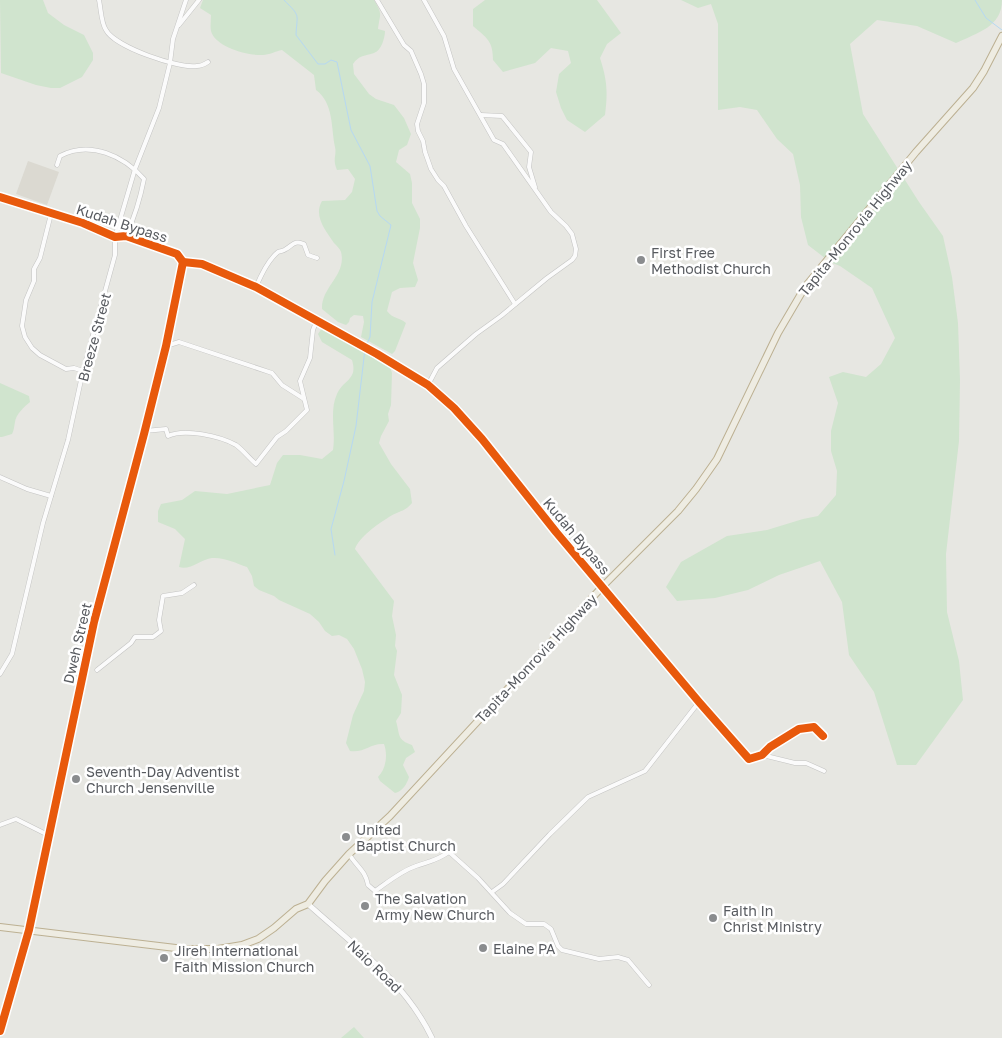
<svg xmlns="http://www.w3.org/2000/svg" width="1002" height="1038" font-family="'Golos Text',sans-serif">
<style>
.education{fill:#dbd9d1}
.green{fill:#d0e4ce}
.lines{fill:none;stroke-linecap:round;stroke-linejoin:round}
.stream{stroke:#b6d8f2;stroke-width:1}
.minor-casing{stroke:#c4c4c3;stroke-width:5}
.tertiary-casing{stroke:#c4c4c3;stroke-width:6}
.trunk-casing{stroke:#bcb092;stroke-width:8}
.minor{stroke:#fbfbfb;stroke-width:4}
.tertiary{stroke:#fbfbfb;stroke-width:5}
.trunk{stroke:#eeece2;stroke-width:6}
.cycleway-casing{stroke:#fff;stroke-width:11}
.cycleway{stroke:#e8590c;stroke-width:8}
.poi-dot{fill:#8a8c8e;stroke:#fff;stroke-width:2}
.labels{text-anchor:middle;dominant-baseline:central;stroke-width:5;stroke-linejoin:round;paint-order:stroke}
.street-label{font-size:14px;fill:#585b60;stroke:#fff}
.poi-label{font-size:14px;fill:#585b60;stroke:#fff;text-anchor:start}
</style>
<rect width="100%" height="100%" fill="#e7e7e2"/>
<polygon class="education" points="28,161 59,172 47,205 16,194"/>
<g class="green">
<polygon points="0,0 43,0 48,13 64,25 84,35 93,53 93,60 82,77 60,88 51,88 36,85 1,73"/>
<path d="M203,0H374C383,15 380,13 378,29L385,31C385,38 381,51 374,53C365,56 359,55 353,64L354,74L369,94L376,99L394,105L404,118L411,134L407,145L399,150L396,162L410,174L412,183V203L420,219V228L413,263L418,280L415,287L400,288L392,292L387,311C393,319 399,317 406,323L395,351L392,354L361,337L364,322L363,316L354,315L350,318L349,322L346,325L338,322L322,309C321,287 347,275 341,252C340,249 337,246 334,243C326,231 313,216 322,201L345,200L352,192L355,179L348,169L337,170C332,158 337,156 335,147C331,128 334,103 316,90L314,75L282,50C276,51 269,55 263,55C248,56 215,47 211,31C210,26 211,20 211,15L200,8Z"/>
<path d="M485,0H597L621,33L607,44L600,58C607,80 608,91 605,115L585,132L567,120L561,108L556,92L559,74L571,63L568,51L551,48L535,63L503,72L493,60C493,41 487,38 473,26V9Z"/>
<path d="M681,0H1002C1002,27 977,33 956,43L917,26L877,20L850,44L863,114L919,202L943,236L952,277L958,323L960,380L959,441L946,554L947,612L959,661L963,700L916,765H897L874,692L849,655L842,602L820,561L779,575L748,590L715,598L677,601L666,587L681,562L727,536L767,530L803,519L818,516L836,495L837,471L831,451V431L838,403L829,377L843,372L866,377L881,364L895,338L872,288L840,266L830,262L808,245L801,217L800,185L793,154L777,139L757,110L740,107L718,110V24L711,4L698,8Z"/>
<path d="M322,328H329L389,363L392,373L391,405L388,414L389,421L381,436L379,443L391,464L410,489L412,503C405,512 398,511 389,517C378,524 359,537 355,549L394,601L392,616L396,635L395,646L397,651L394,675L402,695L401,713L396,721C400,735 397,740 412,745L415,752L406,758L403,765L409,777C407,784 402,792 395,793L380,781L378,777C386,769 388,755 384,744C370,743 365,753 350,751L346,743L353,715L364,691L365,682L362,669L354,649L347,639L339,635L332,636L325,631L319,622L310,614L279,600L274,596L259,590L254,586L252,576L247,567C236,563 224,557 212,558C201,559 190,571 179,567L185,539L175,529L158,522V511L161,504L182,500L195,491L227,494L270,485L277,463L283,455H300L322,459L333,450C336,432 329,411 337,394C344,379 358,380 352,360L322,342L318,334Z"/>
<path d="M0,383L29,396L30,402C24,407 16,414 15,422C14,427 14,430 12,434L2,437H0Z"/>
<polygon points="354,1027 364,1038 341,1038"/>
</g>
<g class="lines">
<g class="stream">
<path d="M284,0C301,17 297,13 296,35L318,64H325L331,60L337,62L351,130L370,166L377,211L380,216L391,225L372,302L370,337L366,346"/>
<polyline points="975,0 986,18 1002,30"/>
<polyline points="335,555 331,529 344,481 356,426 365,349"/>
</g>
<g class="minor-casing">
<g id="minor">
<path d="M99,0C101,9 101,23 106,30C115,47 179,69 197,66C201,66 205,64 208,62"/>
<polyline points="377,0 404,45 411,51 421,74 424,84 424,103 417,124 418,131 423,141 425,152 431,169 438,180 444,186 466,226 515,304"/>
<polyline points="424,0 444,36 454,69 494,140 503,144 551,212 566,226 572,234 576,249 575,256 572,260 547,278 501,316 476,334 437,368 428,385"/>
<polyline points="179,25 199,0"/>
<polyline points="481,115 502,116 531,152 529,167 535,187"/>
<path d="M57,165L60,156C90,140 124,156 144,179C140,200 135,216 126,236"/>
<polyline points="51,214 40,258 34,269 34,281 26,300 22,326 25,337 32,348 40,355 66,369 74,368 83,371"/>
<path d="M256,287C261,275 268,260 278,252C282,250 282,252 286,249C293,245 294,240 304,244L308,255L317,258"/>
<polyline points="166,346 179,342 272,373 282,385 304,399"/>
<path d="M145,431L166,429L168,436C184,428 220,436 236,445C243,450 249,458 256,464L277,437L286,431L307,410L300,381L310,358L313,330L316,322"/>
<polyline points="0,477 27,489 51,496"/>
<polyline points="603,586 699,702 749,759 762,755 770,747 799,729 814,727 823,736"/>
<polyline points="97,670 131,643 135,637 153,637 161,631 159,620 163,596 182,593 194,585"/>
<polyline points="0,674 12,654 43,523 68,440 83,371 115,255 115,237 135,169 159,108 170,63 173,39 186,0"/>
<polyline points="762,755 795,763 806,763 824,771"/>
<polyline points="0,825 16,819 48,835"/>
<path d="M349,854C356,866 366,871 368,885L375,891C388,882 401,871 416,866C430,861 436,861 449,852L478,878L510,913L526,924H544L551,929L558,946L562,950L599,959L618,957L628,960L649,985"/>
<polyline points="492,892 503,884 550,834 588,797 645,771 699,702"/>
<polyline points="0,1031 29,930 94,622 144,434 166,346 183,262"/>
</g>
</g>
<g class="tertiary-casing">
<g id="tertiary">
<polyline points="0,197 83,223 115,237 126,236 177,254 183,262 202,264 256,287 377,354 428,385 468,424 556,532 603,586"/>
<path d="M308,904C353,945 405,981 432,1038"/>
</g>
</g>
<g class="trunk-casing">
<polyline id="trunk" points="0,927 184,949 218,949 242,945 258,939 274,928 296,909 308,904 325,881 349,854 390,816 603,586 678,511 696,489 717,459 778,333 805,287 916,152 973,88 984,71 1002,36"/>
</g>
<use href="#minor" class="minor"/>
<use href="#tertiary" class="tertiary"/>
<use href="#trunk" class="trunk"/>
<g class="cycleway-casing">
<g id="cycleway">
<polyline points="0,197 83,223 115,237 126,236 177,254 183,262 202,264 256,287 377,354 428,385 454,408 482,439 556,532 699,702 749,759 762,755 770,747 799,729 814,727 823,736"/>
<polyline points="0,1031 29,930 94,622 144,434 166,346 183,262"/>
</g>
</g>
<use href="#cycleway" class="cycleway"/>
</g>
<g class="poi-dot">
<circle cx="641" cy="260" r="5"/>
<circle cx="76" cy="779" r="5"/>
<circle cx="346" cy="837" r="5"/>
<circle cx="365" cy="906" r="5"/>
<circle cx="713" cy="918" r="5"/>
<circle cx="483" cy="948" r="5"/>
<circle cx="164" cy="958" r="5"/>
</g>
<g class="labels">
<g class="street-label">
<text transform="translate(122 223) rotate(18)">Kudah Bypass</text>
<text transform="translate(855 228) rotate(-51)">Tapita-Monrovia Highway</text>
<text transform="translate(94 337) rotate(-75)">Breeze Street</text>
<text transform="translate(577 536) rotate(50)">Kudah Bypass</text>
<text transform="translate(77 643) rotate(-77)">Dweh Street</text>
<text transform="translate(536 658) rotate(-47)">Tapita-Monrovia Highway</text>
<text transform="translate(375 966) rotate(44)">Naio Road</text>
</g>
<g class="poi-label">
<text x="651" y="252">First Free<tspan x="651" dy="16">Methodist Church</tspan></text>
<text x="86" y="771">Seventh-Day Adventist<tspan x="86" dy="16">Church Jensenville</tspan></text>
<text x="356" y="829">United<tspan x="356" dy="16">Baptist Church</tspan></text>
<text x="375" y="898">The Salvation<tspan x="375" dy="16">Army New Church</tspan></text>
<text x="723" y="910">Faith In<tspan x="723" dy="16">Christ Ministry</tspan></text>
<text x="493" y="948">Elaine PA</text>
<text x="174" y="950">Jireh International<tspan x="174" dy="16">Faith Mission Church</tspan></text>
</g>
</g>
</svg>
